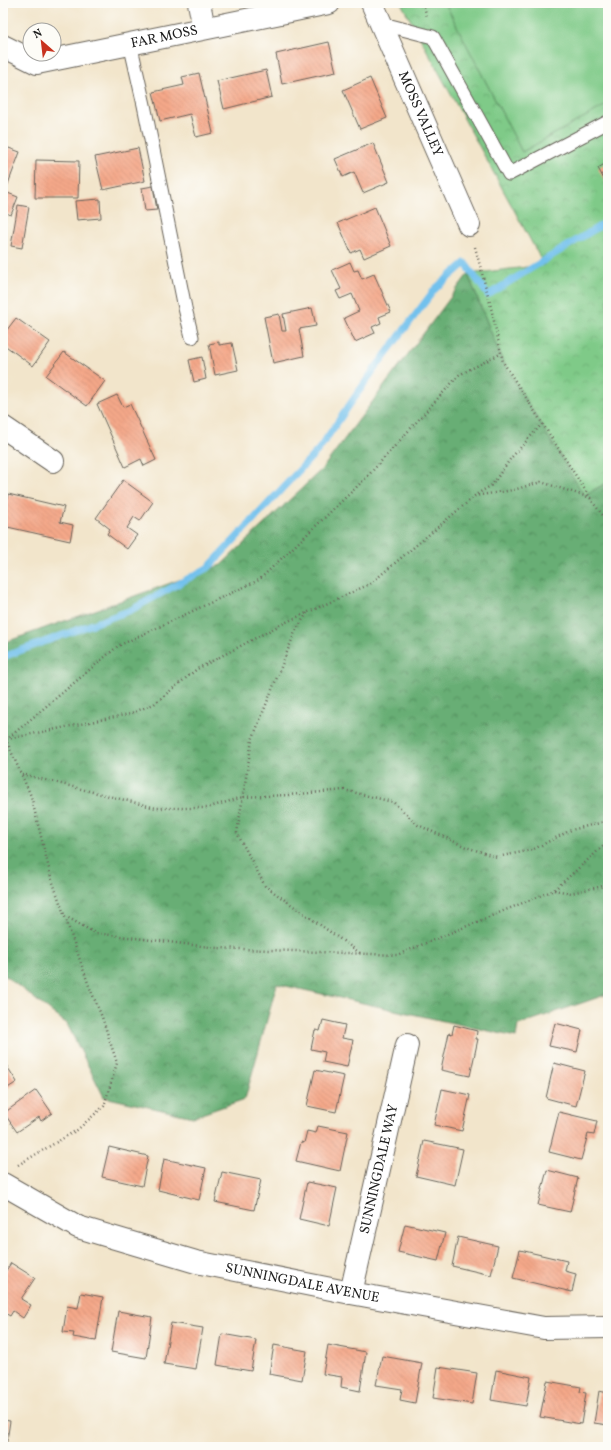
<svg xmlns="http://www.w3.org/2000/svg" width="611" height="1450" font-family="Vollkorn,serif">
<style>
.forest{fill:url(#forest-crowns);stroke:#426548}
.park{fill:url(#park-crowns);stroke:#4e7352}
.pitch{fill:#7fca88;stroke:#4e7352}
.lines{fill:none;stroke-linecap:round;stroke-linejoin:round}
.stream{stroke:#72c1ed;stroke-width:7}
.building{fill:url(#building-back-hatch)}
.service-casing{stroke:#676259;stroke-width:15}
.minor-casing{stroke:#676259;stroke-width:24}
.path{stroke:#676259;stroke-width:2.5;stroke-dasharray:1 3;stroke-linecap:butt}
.service{stroke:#fff;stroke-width:13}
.minor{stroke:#fff;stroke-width:22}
.labels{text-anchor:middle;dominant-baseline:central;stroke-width:3;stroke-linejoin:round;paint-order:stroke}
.street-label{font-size:14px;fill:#1c1c1c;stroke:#fdfcf7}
</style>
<defs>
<pattern id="forest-crowns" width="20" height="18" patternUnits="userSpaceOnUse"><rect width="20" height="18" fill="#67ae74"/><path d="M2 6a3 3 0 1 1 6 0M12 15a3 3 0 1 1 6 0" fill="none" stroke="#548d5e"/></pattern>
<pattern id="park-crowns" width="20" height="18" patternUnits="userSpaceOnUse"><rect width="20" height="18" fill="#7fca88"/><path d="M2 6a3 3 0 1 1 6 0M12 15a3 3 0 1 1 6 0" fill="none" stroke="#6dad75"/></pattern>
<pattern id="building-back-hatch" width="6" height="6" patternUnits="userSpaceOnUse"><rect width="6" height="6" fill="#f4a789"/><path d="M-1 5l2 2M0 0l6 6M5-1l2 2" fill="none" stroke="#d18f76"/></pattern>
</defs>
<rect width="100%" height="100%" fill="#fdfcf7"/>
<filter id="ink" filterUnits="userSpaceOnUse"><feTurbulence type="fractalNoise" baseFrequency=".025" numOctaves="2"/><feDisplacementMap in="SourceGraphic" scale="8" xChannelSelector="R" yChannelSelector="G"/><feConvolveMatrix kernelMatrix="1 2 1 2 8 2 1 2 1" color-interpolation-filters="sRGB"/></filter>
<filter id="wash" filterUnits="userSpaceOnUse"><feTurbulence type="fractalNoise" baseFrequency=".012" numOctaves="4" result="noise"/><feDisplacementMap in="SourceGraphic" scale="16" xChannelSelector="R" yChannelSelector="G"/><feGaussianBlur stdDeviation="0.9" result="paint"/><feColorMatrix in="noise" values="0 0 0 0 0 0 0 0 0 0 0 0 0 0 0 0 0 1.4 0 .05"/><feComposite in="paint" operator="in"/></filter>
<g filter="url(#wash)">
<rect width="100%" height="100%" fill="#f2e5cb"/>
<polygon class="forest" points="468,274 503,362 584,495 608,482 608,994 518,1025 516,1037 277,984 245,1099 193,1117 104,1097 67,1024 3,974 3,643 221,565 322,469"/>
<polygon class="park" points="401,3 608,3 608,482 584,495 503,362 468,274 544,265"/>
<polygon class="pitch" points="445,3 608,3 608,104 522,152"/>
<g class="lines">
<polyline class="stream" points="3,657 131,610 209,567 319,449 373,371 435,289 465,263 488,295 608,221"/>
</g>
<g id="blocks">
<g class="building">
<polygon points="329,42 336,72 282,84 276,54"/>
<polygon points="266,70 272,97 224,109 217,81"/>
<polygon points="199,73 213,133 196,137 190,114 160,121 153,92 184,85 182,77"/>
<polygon points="370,78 387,118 360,129 343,90"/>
<polygon points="373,143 389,182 363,193 354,172 343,177 335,159"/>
<polygon points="3,146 20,152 5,192 18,197 11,215 3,212"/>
<polygon points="138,148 145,181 103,190 95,157"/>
<polygon points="36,160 79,161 78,198 35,198"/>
<polygon points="608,162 608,187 598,168"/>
<polygon points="153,186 157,210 145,211 142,188"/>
<polygon points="100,199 101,218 77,220 75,201"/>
<polygon points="18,205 29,207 22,248 11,246"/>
<polygon points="375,207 391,246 364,258 360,249 351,253 338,223"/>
<polygon points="350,262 354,271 358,270 362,279 374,274 391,312 379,317 381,323 372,327 375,333 355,342 344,318 359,311 352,294 340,299 336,291 341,289 332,270"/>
<polygon points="312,308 316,326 299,329 304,356 273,363 264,317 279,314 282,331 286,331 283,314"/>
<polygon points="16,318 50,342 33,366 3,344 3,335"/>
<polygon points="219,342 219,345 232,343 238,370 215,375 209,344"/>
<polygon points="64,352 105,381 87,406 46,376"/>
<polygon points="202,357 206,379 194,382 189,360"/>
<polygon points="117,395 123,407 130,404 156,460 144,466 141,459 125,467 97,404"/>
<polygon points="123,480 153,502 140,521 134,517 127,528 137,535 127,549 107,534 110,529 96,518"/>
<polygon points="8,494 64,507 60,522 73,525 70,541 3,526 3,510 4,510"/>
<polygon points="323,1020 345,1025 342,1038 353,1040 347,1067 323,1062 325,1052 311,1049 315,1030 320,1031"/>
<polygon points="555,1023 582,1030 577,1052 549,1046"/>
<polygon points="454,1025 477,1031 476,1039 478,1039 470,1076 441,1070 449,1033 452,1034"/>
<polygon points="3,1060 17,1082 3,1091"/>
<polygon points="554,1063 585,1071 576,1106 546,1098"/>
<polygon points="315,1070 344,1076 336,1112 307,1106"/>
<polygon points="442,1089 470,1095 462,1131 434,1125"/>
<polygon points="36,1090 52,1113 41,1121 39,1117 17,1132 4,1113"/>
<polygon points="559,1112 597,1121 594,1135 588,1134 581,1160 549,1152"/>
<polygon points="318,1126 348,1132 340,1171 296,1161 301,1142 304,1143 307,1131 316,1133"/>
<polygon points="424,1141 463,1149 455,1185 416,1176"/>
<polygon points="109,1147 148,1156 142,1186 102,1177"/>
<polygon points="164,1159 206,1168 199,1200 158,1190"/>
<polygon points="547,1170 578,1178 570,1212 538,1205"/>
<polygon points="222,1172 261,1180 254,1210 215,1202"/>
<polygon points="307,1182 337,1188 329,1226 299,1219"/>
<polygon points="405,1224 445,1233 438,1261 398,1252"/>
<polygon points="458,1237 498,1246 491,1275 452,1266"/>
<polygon points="520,1250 567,1261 565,1271 576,1274 572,1292 513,1278"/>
<polygon points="11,1263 35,1278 21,1299 31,1305 23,1318 13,1311 10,1316 3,1312 3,1275"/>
<polygon points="81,1293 103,1297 96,1341 73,1337 74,1333 63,1332 67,1306 78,1308"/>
<polygon points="118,1311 152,1317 146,1358 111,1352"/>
<polygon points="171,1323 203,1328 196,1369 164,1364"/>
<polygon points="222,1334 256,1340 251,1371 217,1365"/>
<polygon points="274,1345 307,1351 302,1380 269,1374"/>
<polygon points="328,1345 366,1352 360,1391 341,1387 342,1377 323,1374"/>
<polygon points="382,1356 422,1363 415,1403 400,1400 402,1389 376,1385"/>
<polygon points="438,1367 477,1373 472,1404 433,1398"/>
<polygon points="496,1370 531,1377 526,1406 491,1400"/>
<polygon points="547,1381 581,1387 580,1392 586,1393 581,1424 540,1417"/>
<polygon points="599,1391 608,1393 608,1425 594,1423"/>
<polygon points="3,1420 10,1421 6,1447 3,1447"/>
</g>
</g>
</g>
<g filter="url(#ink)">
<use href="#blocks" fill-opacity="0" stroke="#676259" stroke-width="1"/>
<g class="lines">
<g class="service-casing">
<g id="service">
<polyline points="379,23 433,37 509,174 608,122"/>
<polyline points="130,43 144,105 185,308 192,337"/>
</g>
</g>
<g class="minor-casing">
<g id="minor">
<polyline points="199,3 204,28"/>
<path id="s1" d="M372,3L469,225"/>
<path id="s2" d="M3,46L37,63L329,3"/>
<polyline points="3,427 53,461"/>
<path id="s3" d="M3,1184L78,1227L196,1262L351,1293L544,1328L608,1327"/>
<path id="s4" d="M351,1293L407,1045"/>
</g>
</g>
<g class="path">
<polyline points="423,3 427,17"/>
<polyline points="475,247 490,303 503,362 594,504 608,522"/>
<polyline points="477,494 492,485 511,458 541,425"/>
<polyline points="307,613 295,632 252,740 237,833 265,886 360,953"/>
<polyline points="3,740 129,714 154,704 197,669 282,624 370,584 475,496 513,490 541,482 591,498"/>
<polyline points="22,774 156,808 207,808 243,797 288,795 344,790 393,802 418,825 466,847 497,857 532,850 571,830 608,821"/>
<polyline points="554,890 571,893 608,885"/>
<polyline points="65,916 95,933 217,948 397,955 554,890 608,842"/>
<polyline points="18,1165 77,1130 104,1106 117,1063 102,1017 89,986 51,877 31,796 6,740 118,646 259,580 365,479 459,375 500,354"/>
</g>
<use href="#service" class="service"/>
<use href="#minor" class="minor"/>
</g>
</g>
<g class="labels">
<g class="street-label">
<text stroke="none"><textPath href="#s2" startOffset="168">FAR MOSS</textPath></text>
<text stroke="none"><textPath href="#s1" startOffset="121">MOSS VALLEY</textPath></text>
<text stroke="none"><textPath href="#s4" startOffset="127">SUNNINGDALE WAY</textPath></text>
<text stroke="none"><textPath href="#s3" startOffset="318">SUNNINGDALE AVENUE</textPath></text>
</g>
</g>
<rect width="611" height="1450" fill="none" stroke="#fdfcf7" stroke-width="16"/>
<g transform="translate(42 42) rotate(332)"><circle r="19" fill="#fdfcf7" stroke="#a3a29f"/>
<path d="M0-3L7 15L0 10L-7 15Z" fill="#c8321e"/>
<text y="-6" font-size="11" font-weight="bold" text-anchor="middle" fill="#1c1c1c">N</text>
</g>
</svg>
